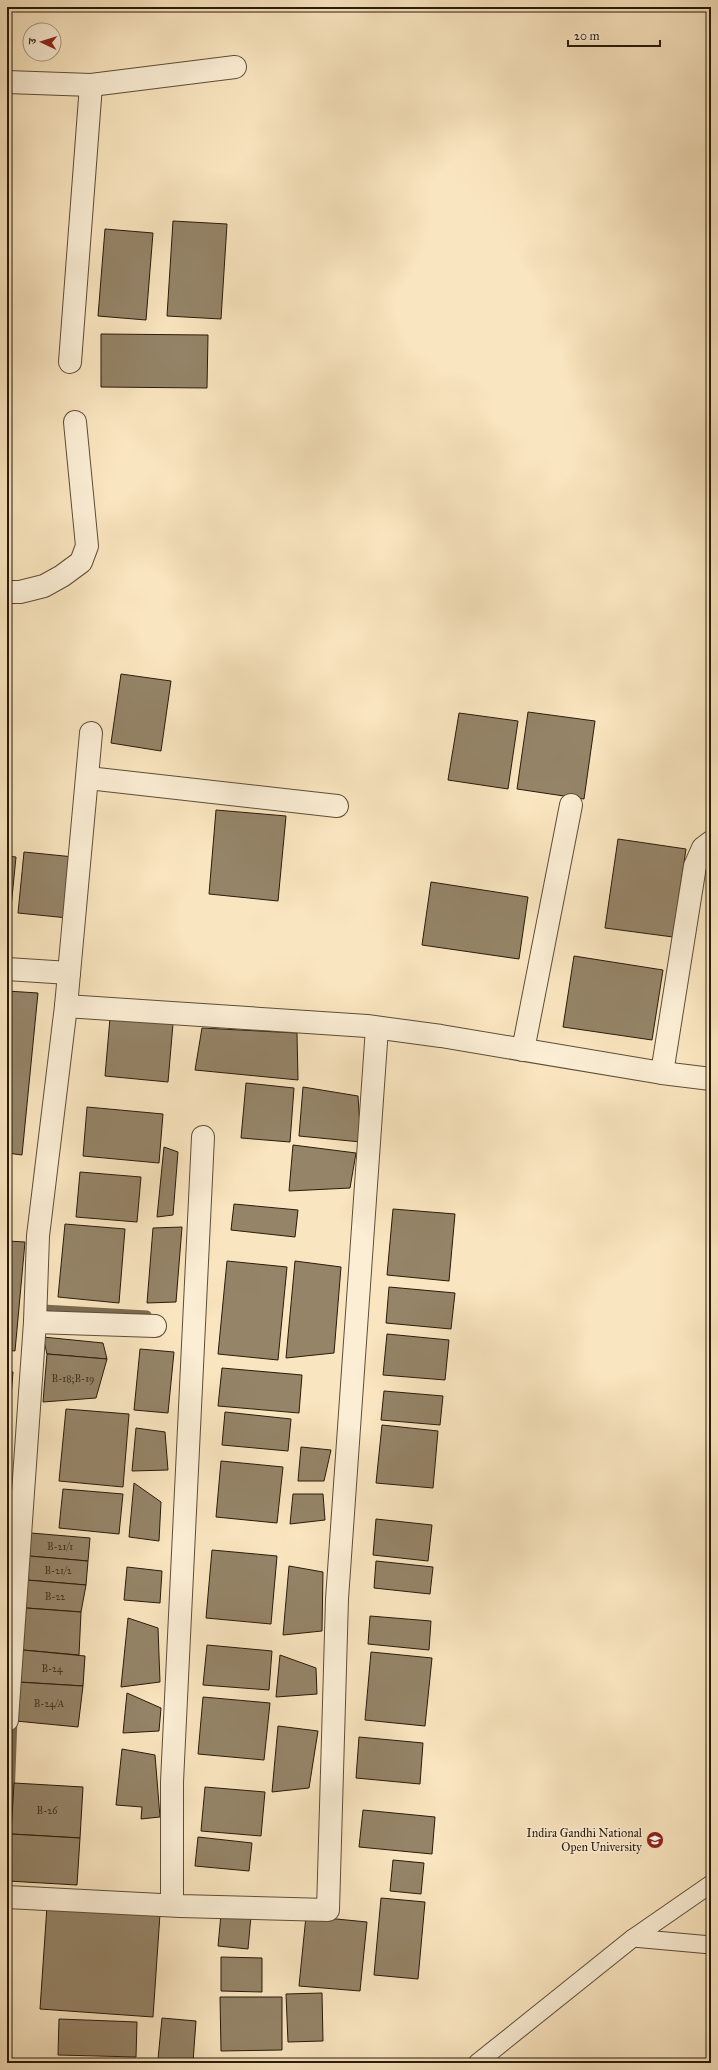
<svg xmlns="http://www.w3.org/2000/svg" width="718" height="2070" font-family="'IM FELL Great Primer','Noto Serif Devanagari',serif">
<style>
.lines{fill:none;stroke-linecap:round;stroke-linejoin:round}
.stream{stroke:#7b6a51;stroke-width:9}
.building{fill:#958468;stroke:#291a0a}
.service-casing{stroke:#5d4d37;stroke-width:19}
.minor-casing{stroke:#5d4d37;stroke-width:24}
.service{stroke:#fbeed5;stroke-width:17}
.minor{stroke:#fbeed5;stroke-width:22}
.labels{text-anchor:middle;dominant-baseline:central;stroke-width:3;stroke-linejoin:round;paint-order:stroke}
.number-label{font-size:10px;fill:#443422}
.poi-label{font-size:12px;fill:#291a0a;stroke:#fbeed5;text-anchor:end}
</style>
<rect width="100%" height="100%" fill="#f9e5bf"/>
<filter id="stains"><feTurbulence type="fractalNoise" baseFrequency=".005" numOctaves="4"/><feColorMatrix values="0 0 0 0 .2 0 0 0 0 .09 0 0 0 0 .02 0 0 0 .5 -.17"/></filter>
<radialGradient id="worn" r=".72"><stop offset=".6" stop-color="#630" stop-opacity="0"/><stop offset="1" stop-color="#630" stop-opacity=".3"/></radialGradient>
<g class="lines">
<g class="stream">
<polyline points="42,1317 43,1309 147,1315"/>
<polyline points="7,1879 13,1718"/>
</g>
</g>
<g class="building">
<polygon points="173,221 227,224 221,319 167,316"/>
<polygon points="105,229 153,233 146,320 98,316"/>
<polygon points="101,334 208,335 207,388 101,387"/>
<polygon points="121,674 171,681 161,751 111,743"/>
<polygon points="528,712 595,721 584,799 517,789"/>
<polygon points="459,713 518,721 508,789 448,780"/>
<polygon points="216,810 286,816 278,901 209,894"/>
<polygon points="618,839 686,849 673,937 605,928"/>
<polygon points="24,852 74,857 68,918 18,913"/>
<polygon points="7,856 16,857 10,918 7,918"/>
<polygon points="431,882 528,897 519,959 422,945"/>
<polygon points="574,956 663,970 652,1040 563,1027"/>
<polygon points="7,991 38,993 22,1155 7,1153"/>
<polygon points="110,1018 173,1024 168,1082 105,1076"/>
<polygon points="202,1028 297,1033 298,1080 195,1070"/>
<polygon points="246,1083 294,1088 290,1142 241,1138"/>
<polygon points="303,1087 358,1096 361,1142 299,1136"/>
<polygon points="87,1107 163,1114 159,1163 83,1156"/>
<polygon points="293,1145 356,1153 350,1188 289,1191"/>
<polygon points="164,1147 178,1152 173,1215 157,1217"/>
<polygon points="80,1172 141,1177 137,1222 76,1217"/>
<polygon points="234,1204 298,1210 295,1237 231,1230"/>
<polygon points="393,1209 455,1214 449,1281 387,1275"/>
<polygon points="65,1224 125,1229 119,1303 58,1297"/>
<polygon points="182,1227 176,1302 147,1303 153,1228"/>
<polygon points="7,1241 25,1242 15,1351 7,1350"/>
<polygon points="227,1261 287,1267 278,1360 218,1354"/>
<polygon points="295,1261 341,1267 334,1353 286,1358"/>
<polygon points="389,1287 455,1293 451,1329 386,1323"/>
<polygon points="387,1334 449,1340 445,1380 383,1375"/>
<polygon points="43,1337 103,1343 107,1359 47,1354"/>
<polygon points="140,1349 174,1352 168,1413 134,1410"/>
<polygon points="47,1354 107,1359 96,1398 43,1402"/>
<polygon points="222,1368 302,1375 299,1413 218,1406"/>
<polygon points="7,1371 13,1372 10,1409 7,1408"/>
<polygon points="384,1391 443,1396 440,1425 381,1420"/>
<polygon points="66,1409 129,1414 123,1487 59,1481"/>
<polygon points="225,1412 291,1419 288,1451 222,1445"/>
<polygon points="7,1417 9,1417 7,1449"/>
<polygon points="382,1425 438,1431 433,1488 376,1483"/>
<polygon points="136,1428 165,1432 168,1470 132,1471"/>
<polygon points="301,1447 331,1450 324,1481 298,1481"/>
<polygon points="221,1461 283,1467 277,1523 216,1517"/>
<polygon points="134,1483 161,1502 159,1541 129,1537"/>
<polygon points="63,1489 123,1494 119,1534 59,1528"/>
<polygon points="293,1494 323,1494 325,1520 290,1524"/>
<polygon points="376,1519 432,1525 428,1561 373,1555"/>
<polygon points="31,1533 90,1538 88,1561 29,1556"/>
<polygon points="212,1550 277,1556 271,1624 206,1618"/>
<polygon points="29,1556 88,1561 86,1585 27,1580"/>
<polygon points="376,1561 433,1567 430,1594 374,1588"/>
<polygon points="289,1566 323,1572 322,1631 283,1635"/>
<polygon points="127,1567 162,1571 160,1603 124,1600"/>
<polygon points="27,1580 86,1585 81,1612 26,1608"/>
<polygon points="26,1608 81,1612 79,1655 23,1650"/>
<polygon points="370,1616 431,1621 429,1650 368,1644"/>
<polygon points="128,1618 158,1628 160,1682 121,1687"/>
<polygon points="207,1645 272,1651 269,1690 203,1685"/>
<polygon points="23,1650 85,1656 83,1686 18,1682"/>
<polygon points="371,1652 432,1658 425,1726 365,1720"/>
<polygon points="280,1655 316,1668 317,1694 276,1697"/>
<polygon points="18,1682 83,1686 78,1727 16,1721"/>
<polygon points="127,1693 161,1708 159,1731 123,1733"/>
<polygon points="203,1697 270,1703 264,1760 198,1754"/>
<polygon points="278,1726 318,1731 309,1788 272,1792"/>
<polygon points="359,1737 423,1743 420,1784 356,1778"/>
<polygon points="122,1749 155,1755 160,1817 141,1819 142,1807 116,1805"/>
<polygon points="14,1783 83,1787 80,1838 11,1834"/>
<polygon points="205,1787 265,1792 261,1836 201,1831"/>
<polygon points="363,1810 435,1817 432,1854 359,1847"/>
<polygon points="11,1834 80,1838 77,1885 8,1881"/>
<polygon points="198,1837 252,1843 249,1871 195,1866"/>
<polygon points="393,1860 424,1863 421,1894 390,1891"/>
<polygon points="381,1898 425,1902 418,1979 374,1975"/>
<polygon points="47,1906 160,1914 153,2017 40,2009"/>
<polygon points="221,1914 251,1916 248,1949 218,1946"/>
<polygon points="306,1916 367,1922 360,1991 299,1986"/>
<polygon points="221,1957 262,1958 262,1992 221,1991"/>
<polygon points="322,1993 323,2041 288,2042 286,1994"/>
<polygon points="220,1997 282,1997 282,2050 221,2051"/>
<polygon points="162,2018 196,2021 193,2062 158,2059"/>
<polygon points="59,2019 137,2022 136,2057 58,2055"/>
</g>
<g class="lines">
<g class="service-casing">
<g id="service">
<polyline points="633,1938 711,1945"/>
<polyline points="477,2063 633,1938 711,1884"/>
</g>
</g>
<g class="minor-casing">
<g id="minor">
<polyline points="7,82 91,85 235,67"/>
<polyline points="70,362 91,85"/>
<polyline points="7,592 20,592 44,586 62,576 81,562 87,546 75,422"/>
<polyline points="88,778 337,806"/>
<polyline points="7,969 69,973"/>
<polyline points="66,1006 367,1026 441,1036 662,1073 711,1079"/>
<polyline points="523,1050 571,805"/>
<polyline points="662,1073 695,866 703,848 711,842"/>
<polyline points="35,1322 155,1326"/>
<polyline points="7,1720 35,1322 38,1236 66,1006 91,733"/>
<polyline points="7,1897 180,1906 328,1910 337,1599 377,1028"/>
<polyline points="172,1905 172,1782 203,1137"/>
</g>
</g>
<use href="#service" class="service"/>
<use href="#minor" class="minor"/>
</g>
<defs>
<g id="university-disc" transform="scale(0.9)"><circle r="9.5" fill="#8f2418" stroke="#fbeed5"/><path d="M0-5L7-2L0 1L-7-2ZM-4 1L0 2.5L4 1V4Q0 6-4 4Z" fill="#fff"/></g>
</defs>
<g fill-rule="evenodd">
<use href="#university-disc" x="655" y="1840"/>
</g>
<g class="labels">
<g class="number-label">
<text x="73" y="1379">B-18;B-19</text>
<text x="60" y="1547">B-21/1</text>
<text x="58" y="1571">B-21/2</text>
<text x="55" y="1597">B-22</text>
<text x="52" y="1669">B-24</text>
<text x="49" y="1704">B-24/A</text>
<text x="47" y="1811">B-26</text>
</g>
<g class="poi-label">
<text x="642" y="1833">Indira Gandhi National<tspan x="642" dy="14">Open University</tspan></text>
</g>
</g>
<rect width="718" height="2070" fill="none" stroke="#f9e5bf" stroke-width="24"/>
<rect x="8" y="8" width="702" height="2054" fill="none" stroke="#291a0a" stroke-width="2"/>
<rect x="12" y="12" width="694" height="2046" fill="none" stroke="#291a0a"/>
<g transform="translate(42 42) rotate(274)"><circle r="19" fill="#fbeed5" stroke="#a79984"/>
<path d="M0-3L7 15L0 10L-7 15Z" fill="#8f2418"/>
<text y="-6" font-size="11" font-weight="bold" text-anchor="middle" fill="#291a0a">उ</text>
</g>
<path d="M568 40v6h92v-6" fill="none" stroke="#291a0a" stroke-width="2"/>
<text x="574" y="40" font-size="12" fill="#291a0a" stroke="#fbeed5" stroke-width="3" paint-order="stroke">20 m</text>
<rect width="100%" height="100%" filter="url(#stains)"/>
<rect width="100%" height="100%" fill="url(#worn)"/>
</svg>
